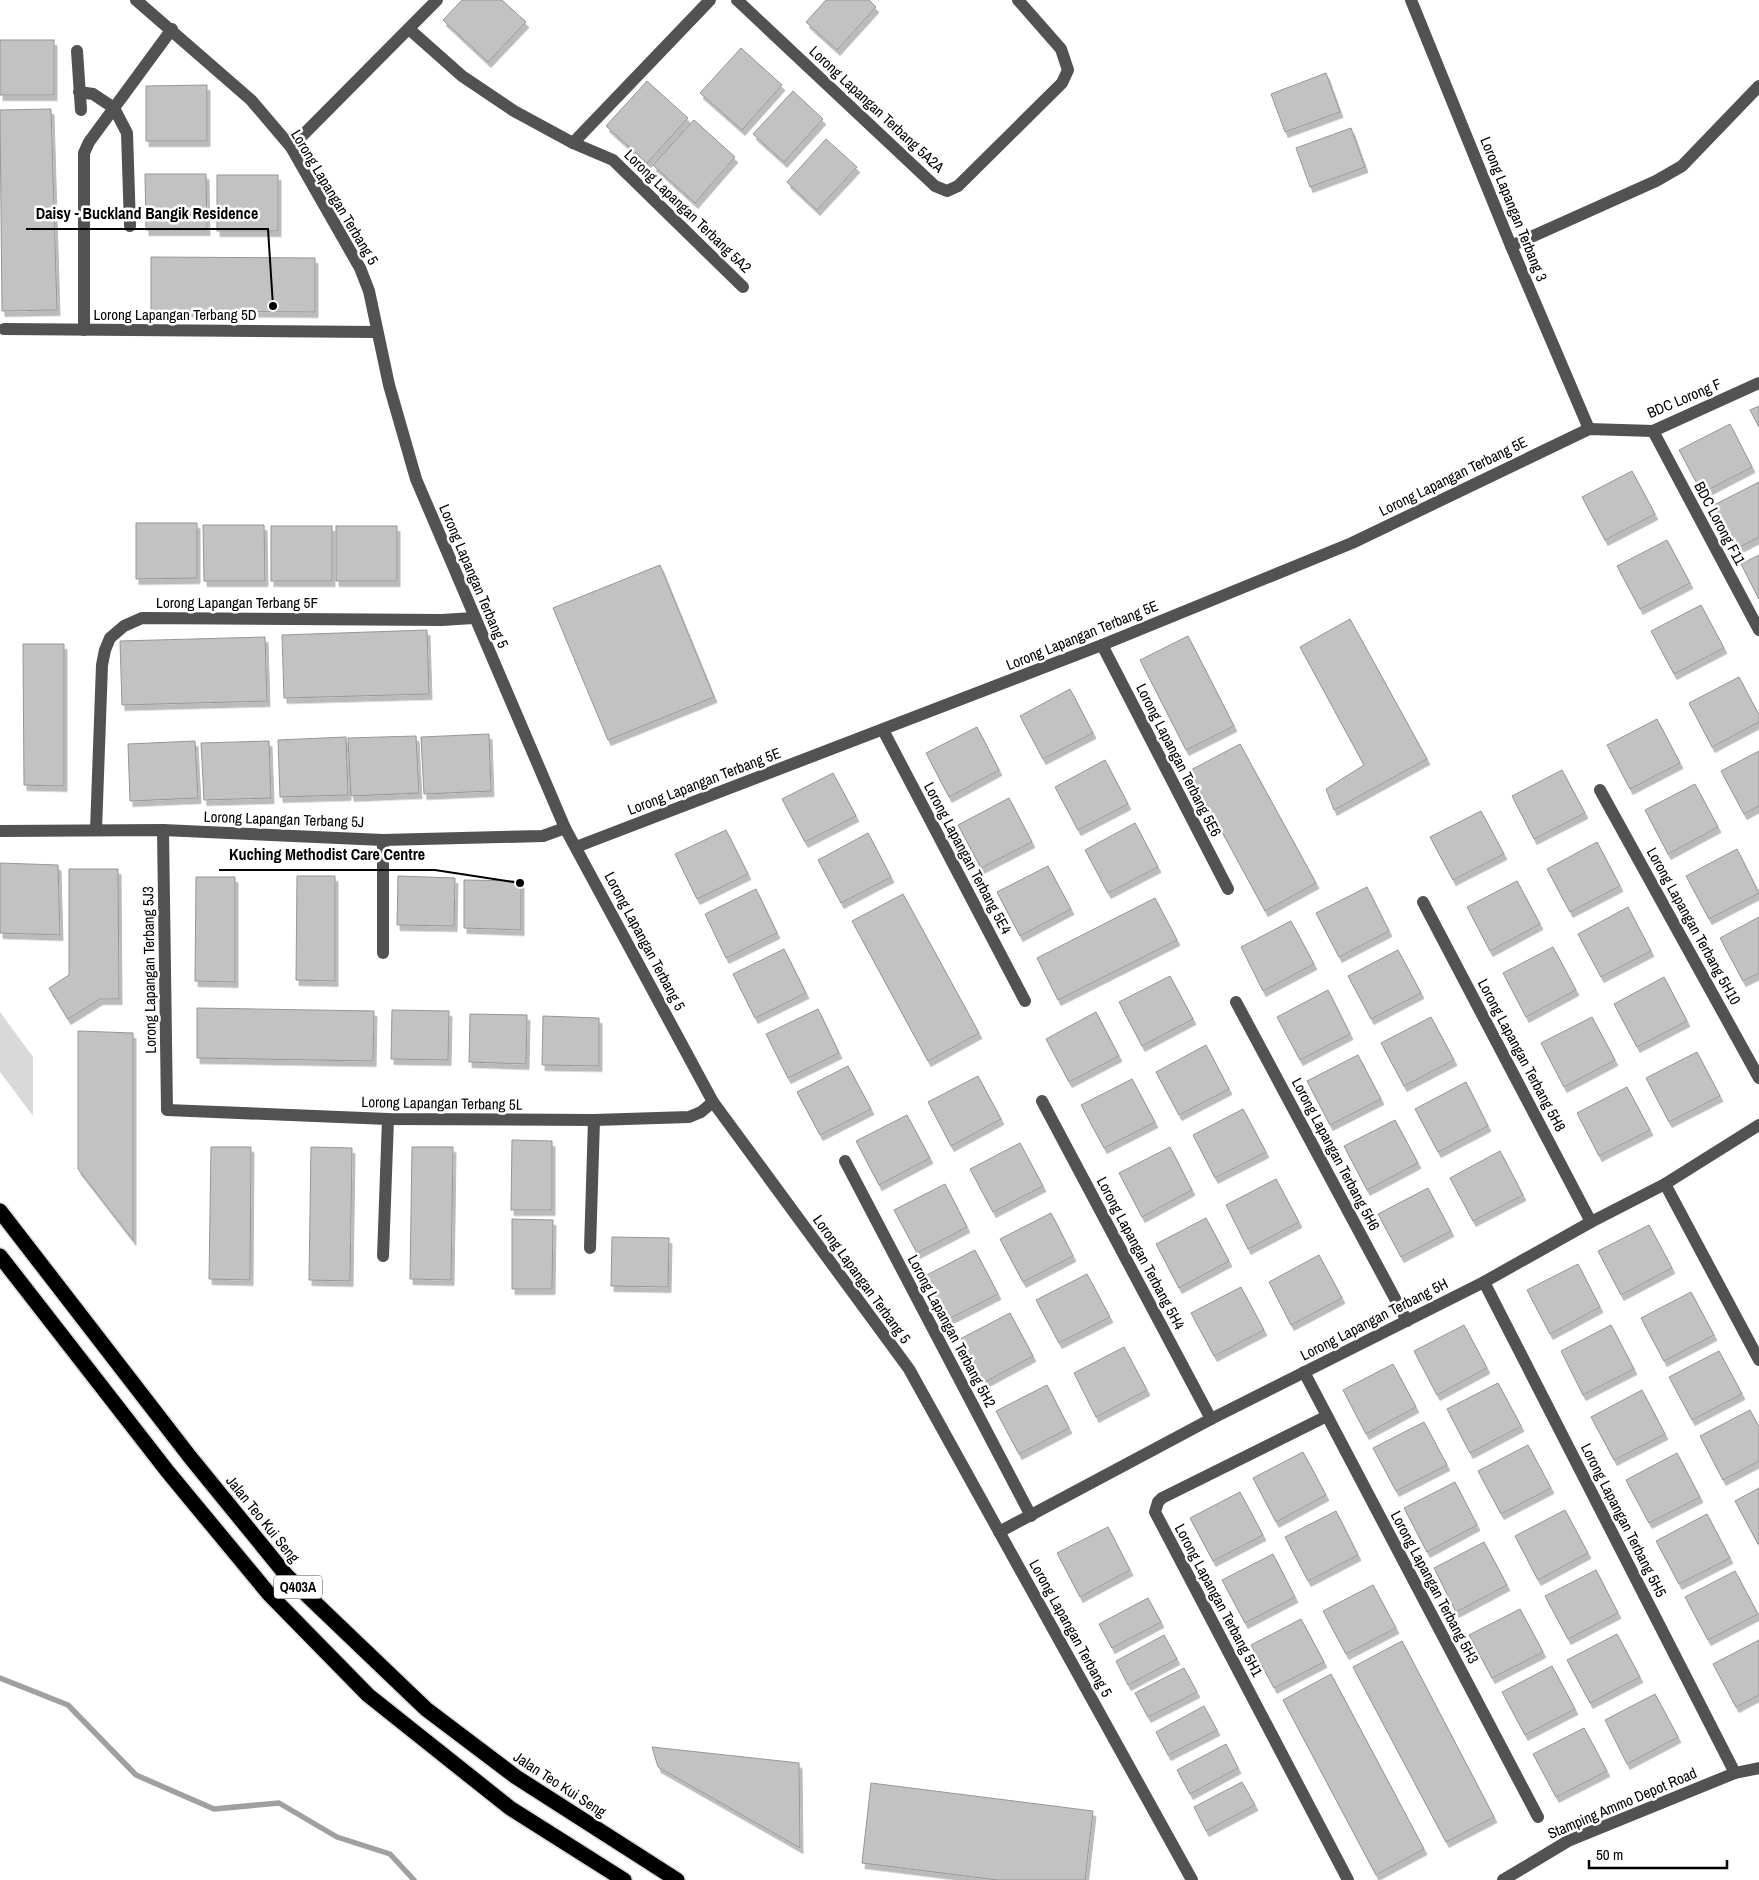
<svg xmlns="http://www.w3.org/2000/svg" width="1759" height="1880" font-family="'Archivo Narrow',sans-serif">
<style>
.green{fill:#d9d9d9}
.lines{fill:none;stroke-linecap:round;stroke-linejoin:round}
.stream{stroke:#a0a0a0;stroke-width:5.5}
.building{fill:#c2c2c2;stroke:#969696;filter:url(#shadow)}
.highway-casing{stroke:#dbdbdb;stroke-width:18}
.minor{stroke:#525252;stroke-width:12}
.highway{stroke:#000;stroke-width:15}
.labels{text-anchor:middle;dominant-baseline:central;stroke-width:5;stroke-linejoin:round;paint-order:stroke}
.shield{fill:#fff;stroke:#4c4c4c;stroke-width:1}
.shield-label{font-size:14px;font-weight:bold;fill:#000}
.street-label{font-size:15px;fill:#000;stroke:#fff}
.leader{fill:none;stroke:#000;stroke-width:2}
.callout-dot{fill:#000;stroke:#fff;stroke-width:2}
.callout-label{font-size:16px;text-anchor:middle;font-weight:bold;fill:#000;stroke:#fff;stroke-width:5;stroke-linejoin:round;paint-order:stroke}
</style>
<defs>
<filter id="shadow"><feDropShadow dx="3" dy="5.5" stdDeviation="0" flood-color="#0004"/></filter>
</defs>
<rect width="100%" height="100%" fill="#fff"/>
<polygon class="green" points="0,1012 33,1057 33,1116 0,1072"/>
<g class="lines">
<polyline class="stream" points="0,1678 68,1705 136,1775 214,1809 279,1803 337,1837 390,1854 414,1880"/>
</g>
<g class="building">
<polygon points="462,0 502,0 526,22 488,62 443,20"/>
<polygon points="826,0 869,0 876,7 837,50 806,22"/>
<rect x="0" y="40" width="54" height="55"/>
<polygon points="741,48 782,85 742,130 700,93"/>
<polygon points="1326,73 1340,112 1285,132 1271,94"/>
<polygon points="647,81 688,118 647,163 606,126"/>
<polygon points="207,85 207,141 146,141 146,86"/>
<polygon points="793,91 823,119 784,162 753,134"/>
<polygon points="51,109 57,310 2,311 0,110"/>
<polygon points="694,120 735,157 695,203 653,165"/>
<polygon points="1351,128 1365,167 1310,187 1296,148"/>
<polygon points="826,139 857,167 817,210 787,182"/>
<polygon points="145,174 206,174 207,230 146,230"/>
<rect x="217" y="175" width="61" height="56"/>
<polygon points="151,257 315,258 315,312 151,311"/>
<polygon points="1759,406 1759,427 1750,410"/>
<polygon points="1730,424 1752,467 1702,493 1679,450"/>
<polygon points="1632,471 1655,514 1605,540 1582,497"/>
<polygon points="1759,482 1759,537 1734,550 1712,506"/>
<polygon points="136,523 197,523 197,578 136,579"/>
<polygon points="203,525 264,525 265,581 204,581"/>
<rect x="271" y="526" width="61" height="55"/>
<rect x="336" y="526" width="61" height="55"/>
<polygon points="1667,540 1690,583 1640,609 1617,566"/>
<polygon points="1759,555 1759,599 1741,564"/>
<polygon points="660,565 714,697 608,740 553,608"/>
<polygon points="1701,605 1724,648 1674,674 1651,631"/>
<polygon points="1350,619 1427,759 1334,810 1326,789 1364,765 1300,647"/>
<polygon points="427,630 429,694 284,698 282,635"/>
<polygon points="1188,636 1234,726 1186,750 1140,660"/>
<polygon points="265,637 267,701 122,705 120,641"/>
<polygon points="23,644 64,644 64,786 24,785"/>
<polygon points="1739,677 1759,715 1759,722 1712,747 1689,703"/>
<polygon points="1070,689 1093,733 1043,759 1020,716"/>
<polygon points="1657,719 1680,763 1630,789 1607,745"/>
<polygon points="977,727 999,770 949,797 926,753"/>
<polygon points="489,734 491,791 424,794 421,737"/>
<polygon points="416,736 419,793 351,796 348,738"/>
<polygon points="346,737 348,795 280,797 278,740"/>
<polygon points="195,741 198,798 130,801 128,744"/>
<polygon points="269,741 271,798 204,800 201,743"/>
<polygon points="1240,744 1316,883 1265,911 1189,771"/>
<polygon points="1759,751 1759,806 1744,814 1721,771"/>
<polygon points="1105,760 1128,804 1078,830 1055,787"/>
<polygon points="1562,770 1585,813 1534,839 1512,796"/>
<polygon points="833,773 856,816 805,842 782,799"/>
<polygon points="1695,784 1718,827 1668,854 1645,810"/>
<polygon points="1009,798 1032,842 981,868 958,825"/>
<polygon points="1481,811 1504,854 1453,880 1430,837"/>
<polygon points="1135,823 1158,867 1108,893 1085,850"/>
<polygon points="726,830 748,874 697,899 675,854"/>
<polygon points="868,833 891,877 841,903 818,860"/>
<polygon points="1597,842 1620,886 1570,912 1547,869"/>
<polygon points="1737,849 1759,893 1709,919 1686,876"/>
<polygon points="0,863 58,865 60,935 0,933"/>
<polygon points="1048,866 1071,909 1020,936 997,892"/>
<polygon points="69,869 118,869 119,999 100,999 68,1019 49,988 69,975"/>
<polygon points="297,876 335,876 335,981 296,980"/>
<polygon points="398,876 455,878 454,926 397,925"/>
<polygon points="196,877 235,877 235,982 195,981"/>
<polygon points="464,880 521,881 521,930 464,928"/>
<polygon points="1517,881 1540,924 1490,951 1467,907"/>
<polygon points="1367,887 1389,931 1339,957 1316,913"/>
<polygon points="756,889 777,933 726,958 705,914"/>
<polygon points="903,894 979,1033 928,1061 852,921"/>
<polygon points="1155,898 1177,940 1058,1000 1037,958"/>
<polygon points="1628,907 1651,951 1601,977 1578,934"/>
<polygon points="1759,917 1759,973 1743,981 1720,938"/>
<polygon points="1291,921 1314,964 1263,991 1241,947"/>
<polygon points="1553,947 1576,990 1526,1017 1503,973"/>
<polygon points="784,949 806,993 755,1018 733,974"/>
<polygon points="1398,950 1421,993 1371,1019 1348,976"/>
<polygon points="1170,976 1193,1019 1142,1046 1119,1002"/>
<polygon points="1664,977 1687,1021 1637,1047 1614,1004"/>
<polygon points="1328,990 1350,1034 1300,1060 1277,1017"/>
<polygon points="197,1008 374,1011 373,1061 197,1058"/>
<polygon points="818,1009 839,1053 788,1078 766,1034"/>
<polygon points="392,1010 449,1011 448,1060 391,1059"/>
<polygon points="1096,1012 1119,1056 1069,1082 1046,1039"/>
<polygon points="470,1014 527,1015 526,1064 469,1062"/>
<polygon points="543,1016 599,1018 599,1066 542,1065"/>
<polygon points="1431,1017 1454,1060 1404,1086 1381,1043"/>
<polygon points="1592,1017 1615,1060 1564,1087 1541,1043"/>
<polygon points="78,1031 133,1033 133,1240 78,1169"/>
<polygon points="1206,1045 1229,1089 1179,1115 1156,1072"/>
<polygon points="1697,1052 1720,1096 1669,1122 1646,1078"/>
<polygon points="1358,1055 1381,1099 1330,1125 1307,1081"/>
<polygon points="848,1066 871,1109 820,1135 797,1092"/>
<polygon points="978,1076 1001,1119 951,1146 928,1102"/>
<polygon points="1132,1079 1155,1122 1104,1148 1081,1105"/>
<polygon points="1466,1082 1488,1126 1438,1152 1415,1109"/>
<polygon points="1627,1087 1650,1130 1599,1156 1577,1113"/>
<polygon points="1243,1109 1266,1152 1215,1178 1193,1135"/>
<polygon points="907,1115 930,1158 879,1185 856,1141"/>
<polygon points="1395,1120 1418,1163 1367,1190 1344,1146"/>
<polygon points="512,1140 552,1141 552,1210 511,1210"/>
<polygon points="1020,1143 1043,1186 993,1212 970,1169"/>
<polygon points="211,1147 251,1147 250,1280 209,1279"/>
<polygon points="311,1147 352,1148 350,1281 309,1280"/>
<polygon points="412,1147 453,1147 451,1280 410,1279"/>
<polygon points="1170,1147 1192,1190 1142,1217 1119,1173"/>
<polygon points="1500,1151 1523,1195 1473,1221 1450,1178"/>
<polygon points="1276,1179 1299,1222 1248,1249 1226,1205"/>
<polygon points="945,1184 967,1227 917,1253 894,1210"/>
<polygon points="1428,1188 1451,1231 1401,1257 1378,1214"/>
<polygon points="1051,1213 1073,1256 1023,1282 1000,1239"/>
<polygon points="1206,1218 1229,1261 1179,1288 1156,1244"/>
<polygon points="512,1219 553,1220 552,1289 512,1289"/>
<polygon points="1649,1225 1672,1268 1621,1295 1598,1251"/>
<polygon points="612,1237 669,1238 668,1287 611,1286"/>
<polygon points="975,1250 998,1294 947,1320 925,1276"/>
<polygon points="1319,1255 1342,1298 1291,1325 1269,1282"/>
<polygon points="1578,1264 1600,1307 1550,1334 1527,1290"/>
<polygon points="1087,1274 1110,1317 1059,1343 1036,1300"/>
<polygon points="1241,1287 1264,1330 1214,1356 1191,1313"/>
<polygon points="1691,1292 1714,1335 1664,1361 1641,1318"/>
<polygon points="1010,1313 1033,1356 983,1383 960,1339"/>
<polygon points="1464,1325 1487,1368 1437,1395 1414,1351"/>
<polygon points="1611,1325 1634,1369 1583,1395 1561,1351"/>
<polygon points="1124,1347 1147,1390 1096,1417 1074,1373"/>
<polygon points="1719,1351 1742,1394 1692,1420 1669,1377"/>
<polygon points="1393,1364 1416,1407 1366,1434 1343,1390"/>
<polygon points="1498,1383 1521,1426 1470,1453 1447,1409"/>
<polygon points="1047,1385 1069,1428 1019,1454 996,1411"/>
<polygon points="1642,1390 1665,1434 1614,1460 1591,1417"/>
<polygon points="1750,1410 1759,1427 1759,1461 1723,1480 1700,1436"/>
<polygon points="1424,1422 1447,1465 1396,1491 1373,1448"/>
<polygon points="1528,1445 1551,1488 1501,1514 1478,1471"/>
<polygon points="1303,1452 1326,1495 1276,1522 1253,1478"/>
<polygon points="1677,1453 1700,1497 1649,1523 1626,1480"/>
<polygon points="1455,1482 1477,1525 1427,1552 1404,1508"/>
<polygon points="1759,1488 1759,1544 1758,1544 1735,1501"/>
<polygon points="1240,1492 1263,1535 1213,1561 1190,1518"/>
<polygon points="1565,1510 1588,1553 1538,1580 1515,1536"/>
<polygon points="1336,1511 1358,1555 1308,1581 1285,1537"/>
<polygon points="1707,1514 1730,1558 1679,1584 1656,1541"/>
<polygon points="1108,1527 1130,1570 1080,1597 1057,1553"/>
<polygon points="1484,1542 1507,1585 1456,1612 1434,1568"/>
<polygon points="1273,1554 1295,1597 1245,1623 1222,1580"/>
<polygon points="1596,1570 1618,1613 1568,1639 1545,1596"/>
<polygon points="1735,1571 1758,1614 1708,1640 1685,1597"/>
<polygon points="1373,1585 1396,1628 1346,1654 1323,1611"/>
<polygon points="1148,1598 1161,1622 1112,1648 1099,1624"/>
<polygon points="1520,1609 1543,1652 1492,1678 1469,1635"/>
<polygon points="1301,1619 1324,1662 1274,1688 1251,1645"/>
<polygon points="1617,1634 1640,1677 1590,1703 1567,1660"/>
<polygon points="1164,1635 1177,1659 1128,1685 1116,1661"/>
<polygon points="1759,1640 1759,1695 1736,1707 1713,1664"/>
<polygon points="1402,1641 1494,1817 1446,1842 1353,1667"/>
<polygon points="1552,1666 1575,1709 1525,1735 1502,1692"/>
<polygon points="1184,1668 1197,1692 1148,1717 1135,1693"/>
<polygon points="1331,1674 1424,1849 1376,1875 1283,1700"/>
<polygon points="1655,1694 1678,1737 1627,1764 1605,1720"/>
<polygon points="1204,1706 1217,1730 1168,1755 1156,1732"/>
<polygon points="1584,1728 1607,1771 1556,1797 1533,1754"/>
<polygon points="1226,1744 1238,1768 1190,1794 1177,1770"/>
<polygon points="652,1747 799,1763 800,1848 658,1767"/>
<polygon points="1242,1782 1255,1805 1206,1831 1194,1807"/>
<polygon points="871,1783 1093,1811 1085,1880 997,1880 862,1863"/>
</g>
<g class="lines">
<g class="highway-casing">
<g id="highway">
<polyline points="0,1211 190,1457 287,1576 426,1709 516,1777 677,1880"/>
<polyline points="0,1256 168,1472 269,1594 368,1695 510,1808 624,1880"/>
</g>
</g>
<g class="minor">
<polyline points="136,0 251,100 291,147 360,268 369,291 389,385 416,479 565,828 713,1102 909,1369 1192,1880"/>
<polyline points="737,0 935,186 947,191 958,186 1062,83 1068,70 1061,49 1018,0"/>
<polyline points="1411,0 1511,246 1589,429"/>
<polyline points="409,29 462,76 514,111 573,143 613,160 743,287"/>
<polyline points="77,51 81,110"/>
<polyline points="79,92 93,94 114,108 89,142 84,153 84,330"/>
<polyline points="573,143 710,0"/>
<polyline points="291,147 437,0"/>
<polyline points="130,226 127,133 114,108 172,29"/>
<polyline points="1511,246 1656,181 1682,166 1759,86"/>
<polyline points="4,329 376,332"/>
<polyline points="1653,431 1759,630"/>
<polyline points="1102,645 1228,889"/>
<polyline points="883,730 1025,1001"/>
<polyline points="1600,790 1759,1078"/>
<polyline points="96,830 102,665 105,650 110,638 124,626 142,618 442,620 473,618"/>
<polyline points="163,830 167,1110 388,1119 594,1120 689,1117 701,1112 713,1102"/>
<polyline points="0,831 163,830 383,840 543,836 565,828"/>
<polyline points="576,847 1102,645 1352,543 1589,429 1653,431 1759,383"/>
<polyline points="1423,902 1591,1222"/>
<polyline points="383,953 383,840"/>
<polyline points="1236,1002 1407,1321"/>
<polyline points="1042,1101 1211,1419"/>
<polyline points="845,1161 1031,1516"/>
<polyline points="1665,1184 1759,1360"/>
<polyline points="590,1248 594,1120"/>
<polyline points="383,1256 388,1119"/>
<polyline points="1484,1282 1735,1773"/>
<polyline points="1304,1372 1538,1817"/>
<polyline points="1327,1416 1162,1498 1158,1502 1155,1512 1348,1880"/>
<polyline points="999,1532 1211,1419 1484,1282 1591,1222 1665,1184 1759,1125"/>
<polyline points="1503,1880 1568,1841 1735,1773 1759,1768"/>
</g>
<use href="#highway" class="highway"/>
</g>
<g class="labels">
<rect class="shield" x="274" y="1575.5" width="48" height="23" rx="4"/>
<g class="shield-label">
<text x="298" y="1587">Q403A</text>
</g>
<g class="street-label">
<text transform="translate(877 109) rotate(43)">Lorong Lapangan Terbang 5A2A</text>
<text transform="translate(335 197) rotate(59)">Lorong Lapangan Terbang 5</text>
<text transform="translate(1514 209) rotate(68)">Lorong Lapangan Terbang 3</text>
<text transform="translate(688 211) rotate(44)">Lorong Lapangan Terbang 5A2</text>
<text x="175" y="314">Lorong Lapangan Terbang 5D</text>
<text transform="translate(1684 398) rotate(-23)">BDC Lorong F</text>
<text transform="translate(1453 476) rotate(-26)">Lorong Lapangan Terbang 5E</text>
<text transform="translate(1720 523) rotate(62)">BDC Lorong F11</text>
<text transform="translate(474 576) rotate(67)">Lorong Lapangan Terbang 5</text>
<text x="237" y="602">Lorong Lapangan Terbang 5F</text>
<text transform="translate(1082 635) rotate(-22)">Lorong Lapangan Terbang 5E</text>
<text transform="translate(1179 760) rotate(63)">Lorong Lapangan Terbang 5E6</text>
<text transform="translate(704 781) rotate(-21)">Lorong Lapangan Terbang 5E</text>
<text transform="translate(284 819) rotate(2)">Lorong Lapangan Terbang 5J</text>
<text transform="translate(968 858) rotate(62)">Lorong Lapangan Terbang 5E4</text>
<text transform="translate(1694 926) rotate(61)">Lorong Lapangan Terbang 5H10</text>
<text transform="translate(645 941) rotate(62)">Lorong Lapangan Terbang 5</text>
<text transform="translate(149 970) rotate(-91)">Lorong Lapangan Terbang 5J3</text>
<text transform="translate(1522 1055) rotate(62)">Lorong Lapangan Terbang 5H8</text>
<text transform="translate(442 1103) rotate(1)">Lorong Lapangan Terbang 5L</text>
<text transform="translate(1336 1154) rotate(62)">Lorong Lapangan Terbang 5H6</text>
<text transform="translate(1141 1253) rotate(62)">Lorong Lapangan Terbang 5H4</text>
<text transform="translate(862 1279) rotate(54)">Lorong Lapangan Terbang 5</text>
<text transform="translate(1374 1319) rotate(-27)">Lorong Lapangan Terbang 5H</text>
<text transform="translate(952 1331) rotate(62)">Lorong Lapangan Terbang 5H2</text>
<text transform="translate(263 1519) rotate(51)">Jalan Teo Kui Seng</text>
<text transform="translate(1624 1520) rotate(63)">Lorong Lapangan Terbang 5H5</text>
<text transform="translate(1435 1587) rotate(62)">Lorong Lapangan Terbang 5H3</text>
<text transform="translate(1219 1600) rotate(62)">Lorong Lapangan Terbang 5H1</text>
<text transform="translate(1071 1628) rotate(61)">Lorong Lapangan Terbang 5</text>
<text transform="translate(560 1784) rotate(33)">Jalan Teo Kui Seng</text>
<text transform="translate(1622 1803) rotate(-23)">Stamping Ammo Depot Road</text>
</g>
</g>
<path class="leader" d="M273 306L268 229H26M520 883L435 870H219"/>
<g class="callout-dot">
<circle cx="273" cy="306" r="5"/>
<circle cx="520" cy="883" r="5"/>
</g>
<g class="callout-label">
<text x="147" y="219">Daisy - Buckland Bangik Residence</text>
<text x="327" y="860">Kuching Methodist Care Centre</text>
</g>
<path d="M1589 1860v8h138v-8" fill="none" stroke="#000000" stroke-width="2.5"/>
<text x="1596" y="1860" font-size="15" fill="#000000" stroke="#ffffff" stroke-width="4" paint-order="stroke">50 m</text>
</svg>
